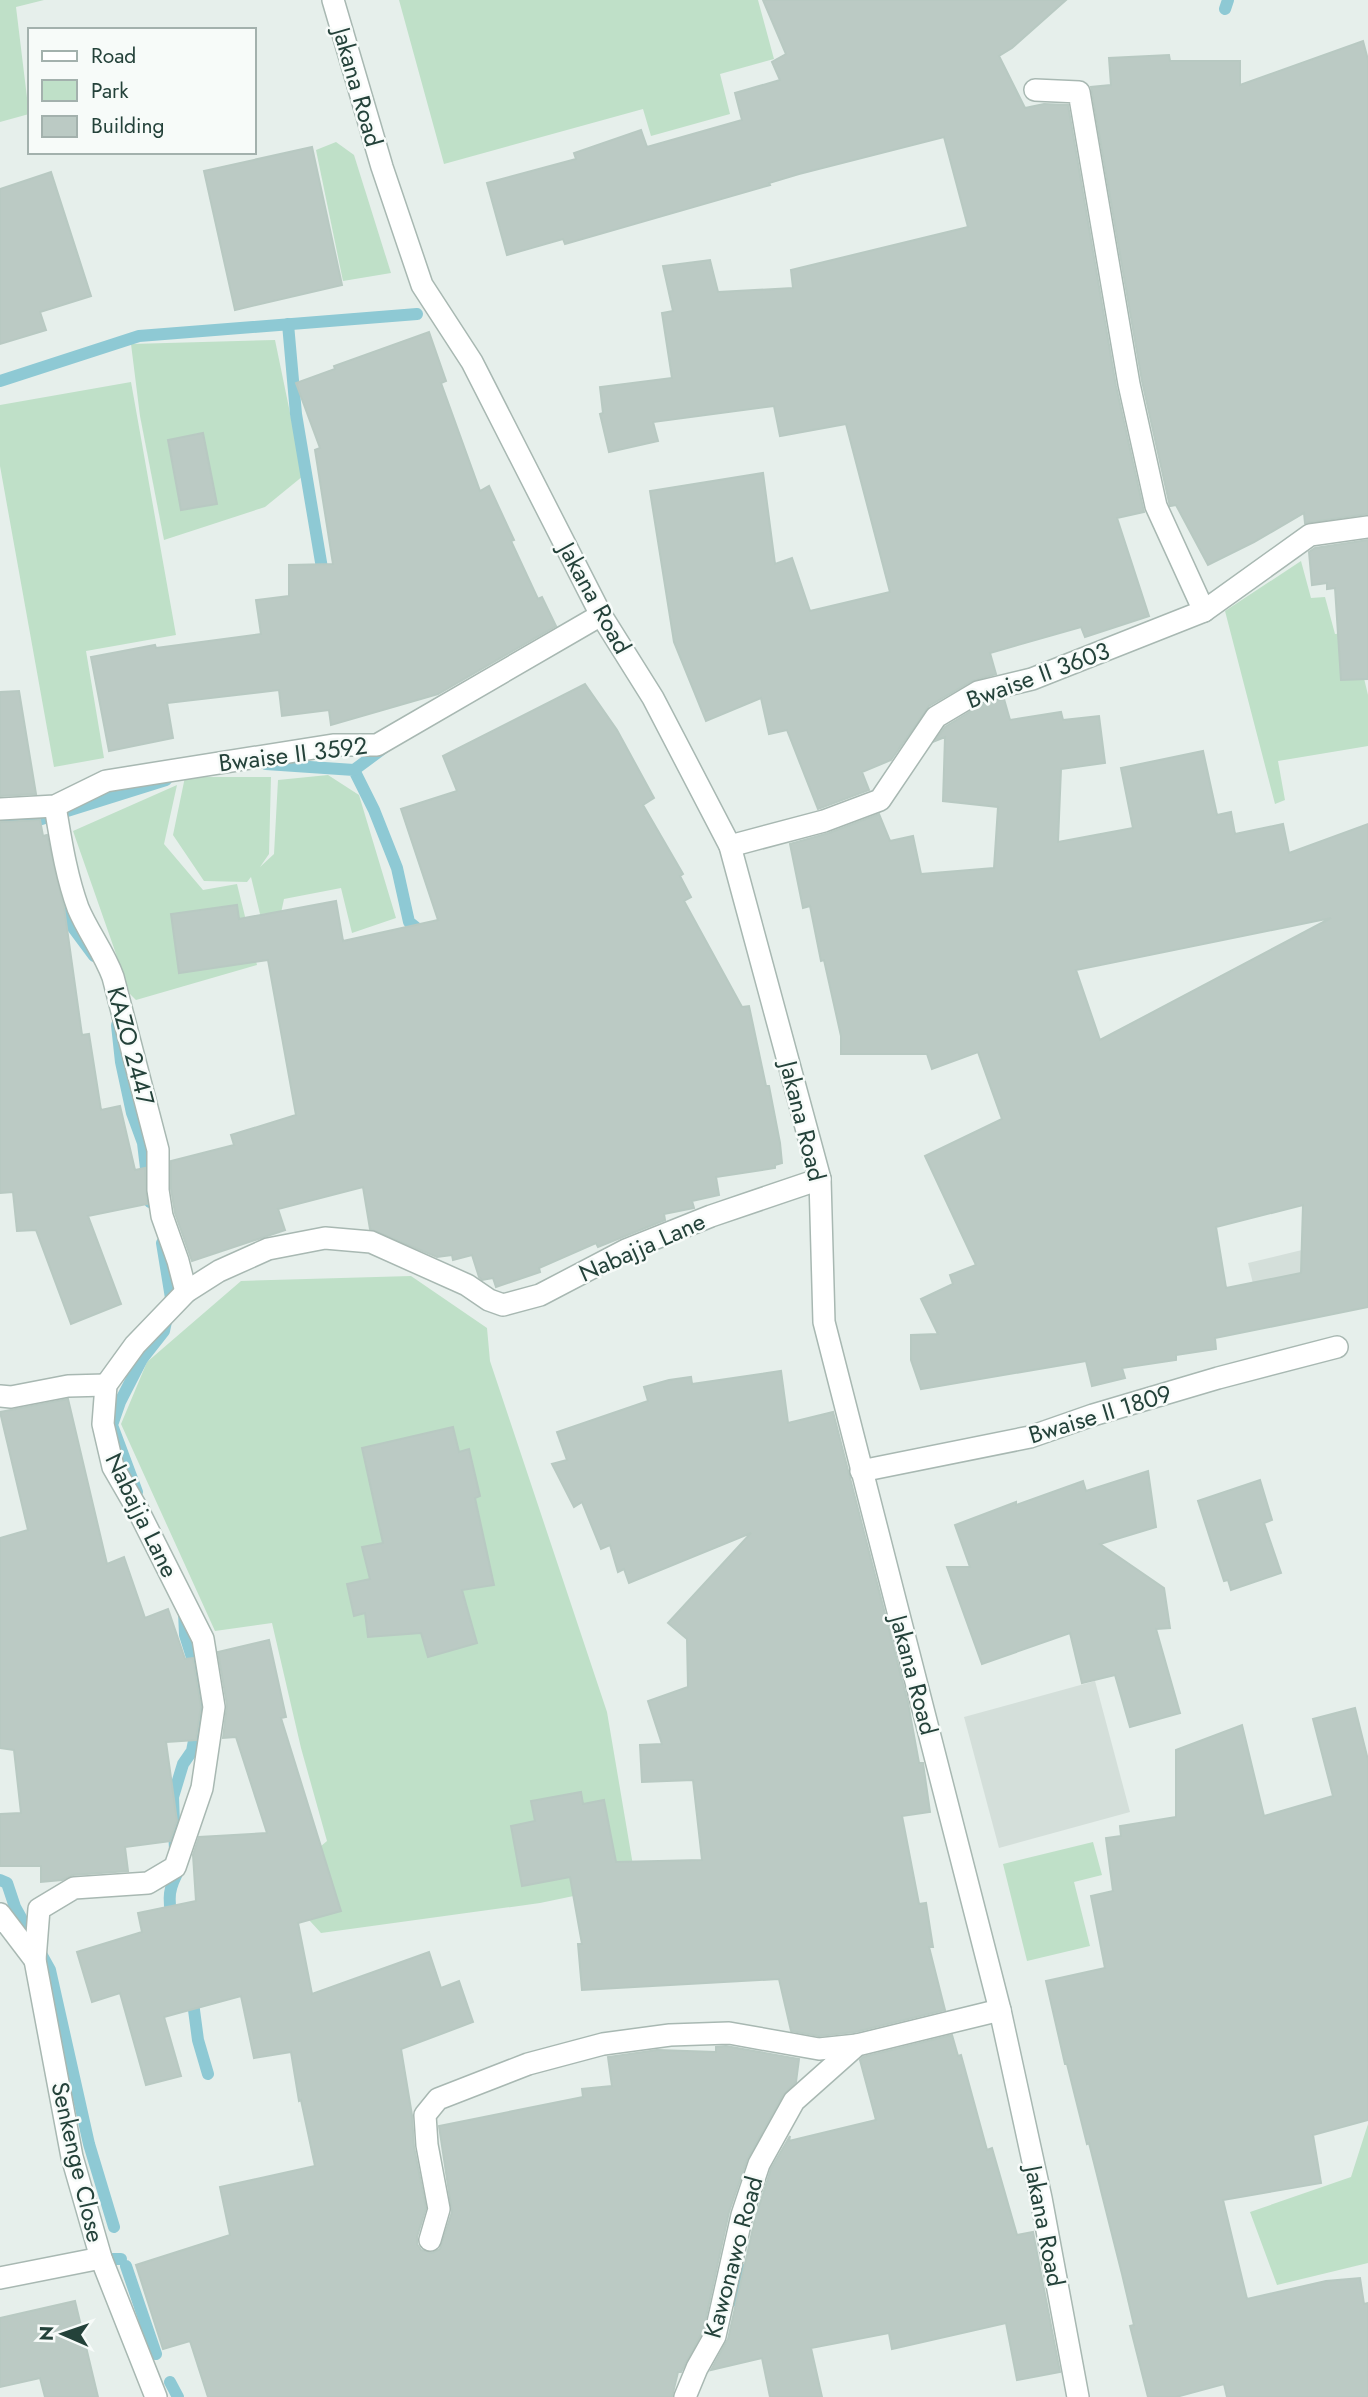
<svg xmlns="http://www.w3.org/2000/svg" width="1368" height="2397" font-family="Jost,sans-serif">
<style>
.built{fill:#d4dfda}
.green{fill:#bfe0c8}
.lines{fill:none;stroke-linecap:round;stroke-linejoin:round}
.stream{stroke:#8ec9d4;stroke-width:12}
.building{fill:#bbcac4;stroke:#b8c9c2;stroke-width:2;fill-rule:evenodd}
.minor-casing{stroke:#a8b8b2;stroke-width:24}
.minor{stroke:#fff;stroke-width:21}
.labels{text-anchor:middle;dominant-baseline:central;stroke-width:5;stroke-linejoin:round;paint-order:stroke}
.street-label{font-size:24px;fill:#24423a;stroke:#f7fbf9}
</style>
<rect width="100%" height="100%" fill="#e6efeb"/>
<g class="built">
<polygon points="1368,1234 1261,1317 1248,1263"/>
<polygon points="1095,1681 1130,1812 999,1848 964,1717"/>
</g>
<g class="green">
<polygon points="0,0 44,0 16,7 29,114 0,122"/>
<polygon points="399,0 758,0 774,59 720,74 730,114 651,136 643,109 444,164"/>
<polygon points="336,142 354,155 391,273 343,281 316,150"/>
<polygon points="275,340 303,476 265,507 164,540 140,416 131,344"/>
<polygon points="131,382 176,635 86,651 104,758 54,767 0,466 0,405"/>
<polygon points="1301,561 1311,598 1325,597 1335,634 1353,632 1368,695 1368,746 1278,761 1285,800 1275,804 1225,611"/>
<polygon points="328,775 359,795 396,918 352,933 341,888 284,899 281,913 260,914 251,877 247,882 204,881 173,835 185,777 271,777 269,854 260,867 274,854 278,780"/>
<polygon points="177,785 164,844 203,890 237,884 257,965 136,1000 130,994 73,831"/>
<polygon points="411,1276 487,1328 490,1361 607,1712 636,1883 540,1903 321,1933 276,1884 327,1841 301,1748 272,1623 215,1631 121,1424 147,1362 241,1281"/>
<polygon points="1093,1842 1102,1875 1074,1882 1090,1946 1027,1961 1003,1864"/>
<polygon points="1368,2124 1368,2263 1277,2285 1250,2212 1351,2177"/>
</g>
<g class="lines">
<g class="stream">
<polyline points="1225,9 1228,0"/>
<polyline points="288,324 296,414 324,580"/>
<polyline points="0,381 139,336 417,314"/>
<polyline points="266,764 354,770 374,810 397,868 409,922 425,935"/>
<polyline points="354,770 385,747"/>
<polyline points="0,824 32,822 166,780"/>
<polyline points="64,888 68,921 94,956"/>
<polyline points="117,1025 121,1062 132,1113 143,1143 150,1202"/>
<polyline points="137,1492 112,1425 120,1402 142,1359 164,1331 171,1298 162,1243"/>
<polyline points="175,1851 173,1797 183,1764 192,1751 201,1705 200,1683 185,1635 184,1611"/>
<polyline points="0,1880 7,1883 15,1907 50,1970 89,2144 114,2227"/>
<path d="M172,1921C168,1897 168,1889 180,1868"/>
<polyline points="192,1995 198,2040 208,2074"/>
<polyline points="97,2259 121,2259"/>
<polyline points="126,2266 156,2354"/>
<polyline points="732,2301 742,2270"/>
<polyline points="170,2382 178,2397"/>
</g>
</g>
<g class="building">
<polygon points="763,0 1066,0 1012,48 999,56 1025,108 1044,104 1068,105 1116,386 1144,512 1117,518 1149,616 1085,637 1081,627 990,653 996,674 972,681 929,706 891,760 862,772 869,790 818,809 787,730 769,734 761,698 706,721 674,642 650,491 763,473 775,564 792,558 810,611 890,592 846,424 780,436 774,406 653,422 658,441 609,452 600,414 603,413 600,387 672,378 662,313 673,311 663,266 710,260 718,292 793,288 791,270 968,227 944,137 799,174 769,183 770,185 565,244 563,239 507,255 487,183 576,159 574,153 641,130 647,147 742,120 735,93 780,80 772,62 786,54"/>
<polygon points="1363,41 1368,60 1368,514 1305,523 1304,513 1254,542 1208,565 1176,505 1170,506 1169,502 1142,381 1091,87 1111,85 1109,58 1169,55 1170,61 1240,61 1240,85"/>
<polygon points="312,147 342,285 235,310 204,171"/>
<polygon points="51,172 91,296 40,312 46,330 0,344 0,189"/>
<polygon points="429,332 446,381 441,383 480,491 489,486 514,540 511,541 538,599 542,597 556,626 438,694 331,725 329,710 282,716 279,690 167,703 173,738 109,751 91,657 155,645 156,648 261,634 256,600 289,596 289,565 333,564 315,450 320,448 296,383 335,369 334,366"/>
<polygon points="203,433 217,504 181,510 168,440"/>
<polygon points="1368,540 1368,679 1341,680 1335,588 1327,589 1327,583 1312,585 1309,552 1315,548"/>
<polygon points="585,684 617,730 654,798 643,805 683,874 680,876 691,897 684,901 742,1007 749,1006 766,1086 769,1086 780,1143 782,1163 775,1165 775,1168 716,1177 719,1195 692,1201 694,1208 664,1214 665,1220 598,1247 596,1243 539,1268 540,1272 496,1287 493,1278 482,1280 479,1277 472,1255 453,1260 452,1255 437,1257 370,1229 363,1187 278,1209 285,1230 192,1261 175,1213 171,1189 171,1161 234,1145 231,1135 296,1115 268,960 179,973 171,914 237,905 239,919 336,901 343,941 438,920 401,809 457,791 443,756"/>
<polygon points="19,691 36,794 0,796 0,692"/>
<path d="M1004,699L1010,720L1061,712L1063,720L1099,716L1105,763L1061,769L1058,842L1133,828L1121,768L1203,751L1217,815L1231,812L1235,834L1283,824L1289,853L1368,824V1307L1215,1338L1216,1349L1176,1355V1360L1122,1368L1125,1378L1092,1386L1086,1361L921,1389L911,1360V1335L938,1334L921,1299L953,1284L950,1275L976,1265L925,1156L1002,1119L978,1052L932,1069L927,1054H841V1036L824,960L821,961L810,906L803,908L790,844L829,833L879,814L890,841L913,836L921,874L994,868L998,807L943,801L945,737L935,741L945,727L983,704ZM1331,918L1100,1040L1076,970ZM1303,1205L1301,1273L1226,1288L1216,1227Z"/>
<polygon points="40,820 43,836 47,835 64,907 82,1035 89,1034 101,1110 120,1106 135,1170 145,1168 147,1204 88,1216 121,1304 71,1324 36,1230 17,1231 13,1192 0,1193 0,822"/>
<polygon points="781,1371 788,1423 833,1412 908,1703 919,1763 923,1763 930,1812 902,1816 919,1904 926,1903 933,1947 929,1947 945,2010 855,2032 819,2036 791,2031 779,1979 582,1990 578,1944 582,1944 570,1877 522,1886 511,1826 535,1821 531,1801 581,1792 583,1804 604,1800 616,1862 702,1860 693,1780 642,1782 640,1745 662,1744 648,1701 688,1687 687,1639 668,1623 751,1533 629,1583 624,1569 618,1572 610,1545 601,1549 582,1502 574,1507 552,1464 567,1460 557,1432 648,1401 644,1387 669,1380 691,1377 692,1384"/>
<polygon points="68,1399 107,1564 124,1557 145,1618 168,1609 185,1659 193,1658 201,1707 196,1740 166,1742 177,1821 170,1841 125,1847 128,1871 73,1875 62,1880 41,1882 41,1866 0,1866 0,1814 21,1813 14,1750 0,1748 0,1538 28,1530 0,1412"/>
<polygon points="453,1427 459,1452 469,1449 480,1496 475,1498 494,1585 462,1590 477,1643 428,1657 421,1633 368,1637 365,1613 354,1616 347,1584 370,1579 362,1547 383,1543 362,1448"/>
<polygon points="1148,1471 1156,1527 1100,1544 1164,1588 1170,1628 1156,1629 1180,1713 1130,1727 1115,1675 1082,1683 1070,1633 982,1664 947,1567 970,1567 955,1525 1016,1502 1016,1505 1083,1481 1086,1491"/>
<polygon points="1260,1480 1272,1520 1264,1523 1281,1573 1231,1590 1228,1580 1224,1581 1198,1501"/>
<polygon points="269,1640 286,1717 281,1718 341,1911 298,1923 312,1994 429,1952 441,1988 459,1981 473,2022 401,2049 412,2115 414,2147 426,2208 417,2237 417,2244 421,2250 432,2253 440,2249 452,2212 439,2126 583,2097 582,2089 612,2086 608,2057 657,2050 716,2052 716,2047 726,2046 799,2059 796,2082 783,2095 747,2160 729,2212 703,2331 681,2372 678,2372 672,2397 208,2397 190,2341 163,2349 136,2265 230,2235 220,2187 315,2166 301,2100 299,2101 291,2052 254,2058 241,1996 164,2017 181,2076 146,2085 120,1993 92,2002 77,1952 142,1932 138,1913 196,1901 193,1855 199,1837 267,1833 236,1737 223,1738 227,1705 218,1652"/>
<polygon points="1355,1708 1368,1760 1368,2120 1313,2135 1321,2183 1223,2200 1247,2299 1326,2281 1360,2278 1364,2304 1368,2303 1368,2397 1227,2397 1224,2384 1176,2397 1148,2397 1130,2326 1134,2325 1122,2274 1089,2143 1087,2144 1067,2064 1065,2064 1046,1981 1105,1968 1091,1896 1113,1891 1106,1838 1121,1836 1120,1826 1176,1817 1176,1750 1242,1725 1264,1816 1333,1796 1313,1719"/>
<polygon points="952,2035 958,2056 961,2055 987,2150 992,2148 1017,2235 1033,2232 1060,2372 1017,2380 1006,2323 892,2349 889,2333 811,2348 822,2397 770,2397 762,2358 711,2370 728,2339 755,2219 771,2169 790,2136 789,2141 876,2120 860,2060 863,2057"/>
<polygon points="75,2301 98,2397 45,2397 40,2378 0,2387 0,2318"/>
</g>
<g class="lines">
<g class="minor-casing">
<g id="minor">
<polyline points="333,0 382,167 422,285 472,362 601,615 653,698 730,846 820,1179 824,1322 1000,2010 1041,2198 1078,2397"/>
<polyline points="1035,90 1079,92 1129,384 1156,506 1204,611"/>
<path d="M55,806C61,841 66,875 78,908C88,932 104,952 113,977L158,1150V1190L162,1216L178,1261L186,1292"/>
<polyline points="0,809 55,806 106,781 333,745 377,745 601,615"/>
<polyline points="730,846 824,821 880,800 936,717 978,692 1032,679 1204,611 1310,535 1368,527"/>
<polyline points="0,1396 11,1397 68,1386 106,1385"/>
<polyline points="861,1471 1030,1437 1093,1415 1218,1378 1337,1347"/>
<polyline points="0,1914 35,1960"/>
<polyline points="430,2240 439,2209 427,2145 425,2115 438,2099 528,2064 603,2044 670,2035 729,2033 819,2049 857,2045"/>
<polyline points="0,2278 101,2258"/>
<polyline points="156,2397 101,2258 72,2157 35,1960 39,1909 74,1888 148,1883 175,1867 202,1788 214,1707 203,1639 139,1512 113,1467 103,1424 106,1385 135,1345 186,1292 219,1271 268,1249 325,1238 371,1242 467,1285 489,1300 503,1305 540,1295 626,1250 711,1216 820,1179"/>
<polyline points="685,2397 697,2368 715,2336 742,2215 759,2164 794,2101 857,2045 1000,2010"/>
</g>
</g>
<use href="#minor" class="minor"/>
</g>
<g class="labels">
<g class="street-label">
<text transform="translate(358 87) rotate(74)">Jakana Road</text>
<text transform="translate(595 598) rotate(61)">Jakana Road</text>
<text transform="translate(1038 675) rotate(-20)">Bwaise II 3603</text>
<text transform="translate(293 754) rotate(-7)">Bwaise II 3592</text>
<text transform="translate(131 1046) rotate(75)">KAZO 2447</text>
<text transform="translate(803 1121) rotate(76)">Jakana Road</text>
<text transform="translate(642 1247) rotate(-24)">Nabajja Lane</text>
<text transform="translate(1100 1414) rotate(-17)">Bwaise II 1809</text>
<text transform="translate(142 1515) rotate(64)">Nabajja Lane</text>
<text transform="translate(914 1675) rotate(75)">Jakana Road</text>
<text transform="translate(78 2162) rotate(77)">Senkenge Close</text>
<text transform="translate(1045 2226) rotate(79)">Jakana Road</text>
<text transform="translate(733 2257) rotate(-75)">Kawonawo Road</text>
</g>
</g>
<rect x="28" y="28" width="228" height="126" fill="#f7fbf9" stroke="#a3b1ad" stroke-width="2"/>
<rect x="42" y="51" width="35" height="10" fill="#ffffff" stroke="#a3b1ad" stroke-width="2"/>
<text x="91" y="63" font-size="21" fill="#24423a">Road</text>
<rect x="42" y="80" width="35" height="21" fill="#bfe0c8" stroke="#a3b1ad" stroke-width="2"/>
<text x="91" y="98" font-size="21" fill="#24423a">Park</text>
<rect x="42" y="116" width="35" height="21" fill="#bbcac4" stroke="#a3b1ad" stroke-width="2"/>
<text x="91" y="133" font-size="21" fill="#24423a">Building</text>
<g transform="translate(63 2334) rotate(272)" stroke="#f7fbf9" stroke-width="5" paint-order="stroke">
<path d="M0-5L12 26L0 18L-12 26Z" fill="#24423a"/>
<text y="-10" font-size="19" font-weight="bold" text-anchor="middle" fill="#24423a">N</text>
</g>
</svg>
